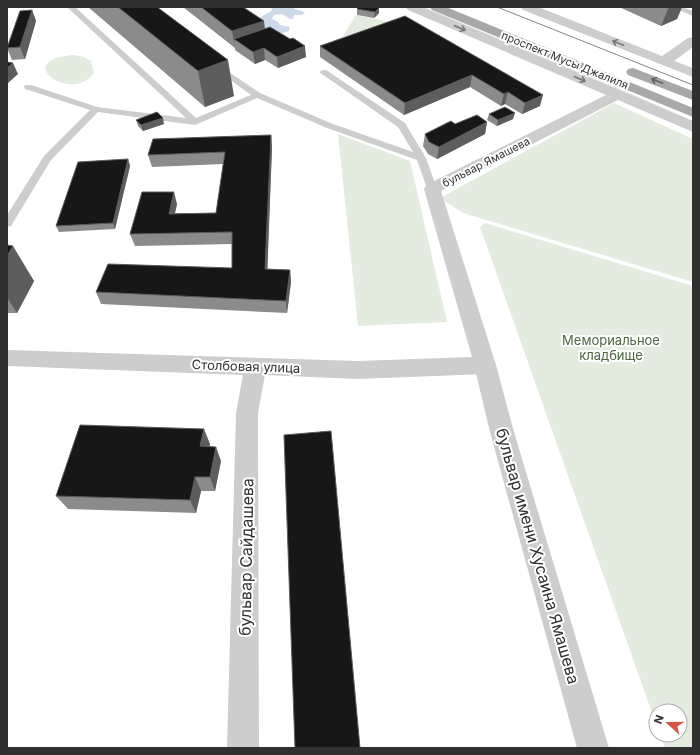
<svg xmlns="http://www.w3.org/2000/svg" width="700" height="755" font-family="Inter,sans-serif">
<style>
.green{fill:#e4ece0}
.water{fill:#ced9e9}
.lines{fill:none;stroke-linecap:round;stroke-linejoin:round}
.service{fill:#cdcdcd;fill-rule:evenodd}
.minor{fill:#cdcdcd;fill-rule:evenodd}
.tertiary{fill:#cdcdcd;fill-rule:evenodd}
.primary{fill:#a8a8a8;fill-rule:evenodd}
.tram{stroke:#858585;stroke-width:1}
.wall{fill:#8b8b8b}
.shaded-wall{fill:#5d5d5d}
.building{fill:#171717;stroke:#5d5d5d}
.oneway{stroke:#777}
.oneway2{stroke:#606060}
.labels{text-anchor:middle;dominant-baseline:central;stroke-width:4;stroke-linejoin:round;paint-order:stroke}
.far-street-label{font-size:11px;fill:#303030;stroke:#fff}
.park-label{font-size:13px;fill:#4c6841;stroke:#fff}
.street-label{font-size:13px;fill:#303030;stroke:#fff}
.near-street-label{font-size:16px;fill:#303030;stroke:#fff}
</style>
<rect width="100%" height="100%" fill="#fff"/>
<g class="green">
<polygon points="420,7 424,7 632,94 693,121 693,125"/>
<polygon points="356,15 387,21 386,23 346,37 343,36"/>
<path d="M75,55L84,57L91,61L94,73C71,105 9,59 75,55Z"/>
<polygon points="614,103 693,139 693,282 463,213 440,198"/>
<polygon points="338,134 410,161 447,322 358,326"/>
<polygon points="485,223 693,286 693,748 665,748 660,735 680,735 680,711 656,711 656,724 480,227"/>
</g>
<polygon class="water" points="269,7 295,7 294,9 302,11 305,13 302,15 294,15 293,19 290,19 282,14 274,15 272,19 277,21 280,25 290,27 289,31 280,34 264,32 256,20 271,11 272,9"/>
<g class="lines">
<g class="service">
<polygon points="67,7 75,7 196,118 251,95 214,68 213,66 217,64 260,93 333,124 413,152 398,127 319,72 323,70 326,70 405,123 426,158 437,189 432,192 428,191 417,160 327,128 257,98 195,125 98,112 51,160 11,226 7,227 7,215 44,156 90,110 25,89 24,87 25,85 31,85 97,107 186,118"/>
<polygon points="672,7 682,7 693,11 693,16"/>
</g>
<g class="minor">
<polygon points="406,7 422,7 693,121 693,132 618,100 441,191 496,365 493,371 485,374 358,379 265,375 258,413 259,748 227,748 236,413 243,375 7,366 7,350 358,361 472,357 424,189 426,185 606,95 408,10"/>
<polygon points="521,7 538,7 662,56 688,38 693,37 693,47 674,61 693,68 693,77 523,10"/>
</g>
<polygon class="tertiary" points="485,356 493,359 496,365 514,432 609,748 577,748 490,432 474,365 477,359"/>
<g class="primary">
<polygon points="430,7 446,7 693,108 693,117 432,10"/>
<polygon points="633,68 693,91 693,100 628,75 626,72 628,69"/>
</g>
<polyline class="tram" points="497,7 693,85"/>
</g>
<g class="wall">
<polygon points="88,7 157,7 234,96 205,107"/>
<polygon points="183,7 243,7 265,29 306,57 278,68 265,60 255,64 235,50 235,48"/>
<polygon points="619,7 682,7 677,19 661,26"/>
<polygon points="379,8 379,13 374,18 357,15 357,9"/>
<polygon points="32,10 36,21 25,59 12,60 7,48"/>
<polygon points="405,16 540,106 522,114 505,104 501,106 470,87 404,115 320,57 320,46"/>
<polygon points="489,114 513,119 497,126 487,120"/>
<polygon points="136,120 164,124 143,131 138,126"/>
<polygon points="487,122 485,134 437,159 428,154 423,146 425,134 455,124"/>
<polygon points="271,135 272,147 267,269 290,270 291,282 287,313 101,304 96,292 232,268 232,244 135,246 130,234 177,204 175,213 216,213 223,164 152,167 148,155"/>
<polygon points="128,159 130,166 115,229 59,232 56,226"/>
<polygon points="7,245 34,281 17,313 7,313"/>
<polygon points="210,444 209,447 221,461 215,491 201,491 196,513 68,509 56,496"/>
</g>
<g class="shaded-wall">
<polygon points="669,7 682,7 677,19 661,26"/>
<polygon points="379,8 379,13 374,18 375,12"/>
<polygon points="32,10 36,21 25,59 20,47"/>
<polygon points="264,21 266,38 234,39 235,48 232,31"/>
<polygon points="305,46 306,57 278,68 277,57"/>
<polygon points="264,48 265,60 255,64 253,52"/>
<polygon points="228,60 234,96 205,107 198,71"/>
<polygon points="13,63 18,74 7,84 7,68"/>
<polygon points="472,75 470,87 404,115 405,103"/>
<polygon points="508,92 505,104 501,106 504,94"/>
<polygon points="543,95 540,106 522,114 525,103"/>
<polygon points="515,113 513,119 497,126 498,120"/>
<polygon points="163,118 164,124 143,131 141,125"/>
<polygon points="487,122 485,134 437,159 439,147"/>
<polygon points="271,135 272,147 267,281 265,269"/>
<polygon points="128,159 130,166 115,229 113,223"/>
<polygon points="174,192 177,204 172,226 169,214"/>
<polygon points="13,246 34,281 17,313 7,298 7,256"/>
<polygon points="290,270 291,282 287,313 286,301"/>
<polygon points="204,429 210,444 206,461 200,446"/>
<polygon points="216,447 221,461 215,491 210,477"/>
<polygon points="195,477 201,491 196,513 190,500"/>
</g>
<g class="building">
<polygon points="118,7 157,7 228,60 198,71"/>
<polygon points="201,7 243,7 264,21 232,31"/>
<polygon points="359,7 378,7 379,8 375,12 357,9"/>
<polygon points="32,10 20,47 7,48 20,11"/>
<polygon points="405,16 543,95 525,103 508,92 504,94 472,75 405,103 320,46"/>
<polygon points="270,27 290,39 293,38 305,46 277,57 264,48 253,52 234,39"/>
<polygon points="7,62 13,63 7,68"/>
<polygon points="505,107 515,113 498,120 489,114"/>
<polygon points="157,112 163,118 141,125 136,120"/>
<polygon points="477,115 487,122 439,147 429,142 425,134 451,121 455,124"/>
<polygon points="271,135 265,269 290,270 286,301 96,292 108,264 232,268 232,232 130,234 142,192 174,192 169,214 216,213 225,152 148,155 153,139"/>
<polygon points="128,159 113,223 56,226 78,162"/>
<polygon points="7,245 13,246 7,256"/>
<polygon points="80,425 204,429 200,446 216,447 210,477 195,477 190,500 56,496"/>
<polygon points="331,431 360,748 295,748 284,435"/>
</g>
<defs><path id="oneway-shaft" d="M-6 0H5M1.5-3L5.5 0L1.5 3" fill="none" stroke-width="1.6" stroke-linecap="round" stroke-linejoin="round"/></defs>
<g class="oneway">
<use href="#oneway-shaft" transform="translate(460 28) rotate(23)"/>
<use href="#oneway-shaft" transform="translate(618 43) rotate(-158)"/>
<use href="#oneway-shaft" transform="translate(580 79) rotate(23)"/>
</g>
<use class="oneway2" href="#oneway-shaft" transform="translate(657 81) rotate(-158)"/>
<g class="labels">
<g class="far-street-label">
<text transform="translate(565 60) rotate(22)">проспект Мусы Джалиля</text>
<text transform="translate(486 162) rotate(-27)">бульвар Ямашева</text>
</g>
<g class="park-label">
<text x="611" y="340">Мемориальное<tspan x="611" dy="15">кладбище</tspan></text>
</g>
<g class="street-label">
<text transform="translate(246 366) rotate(2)">Столбовая улица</text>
</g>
<g class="near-street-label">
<text transform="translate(538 556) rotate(74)">бульвар имени Хусаина Ямашева</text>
<text transform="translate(246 557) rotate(-89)">бульвар Сайдашева</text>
</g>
</g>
<rect width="700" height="755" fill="none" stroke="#303030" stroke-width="16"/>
<g transform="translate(668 723) rotate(291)"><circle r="19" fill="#ffffff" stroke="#acacac"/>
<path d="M0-3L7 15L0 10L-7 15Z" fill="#d45745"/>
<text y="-6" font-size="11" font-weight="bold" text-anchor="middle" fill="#303030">N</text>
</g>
</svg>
